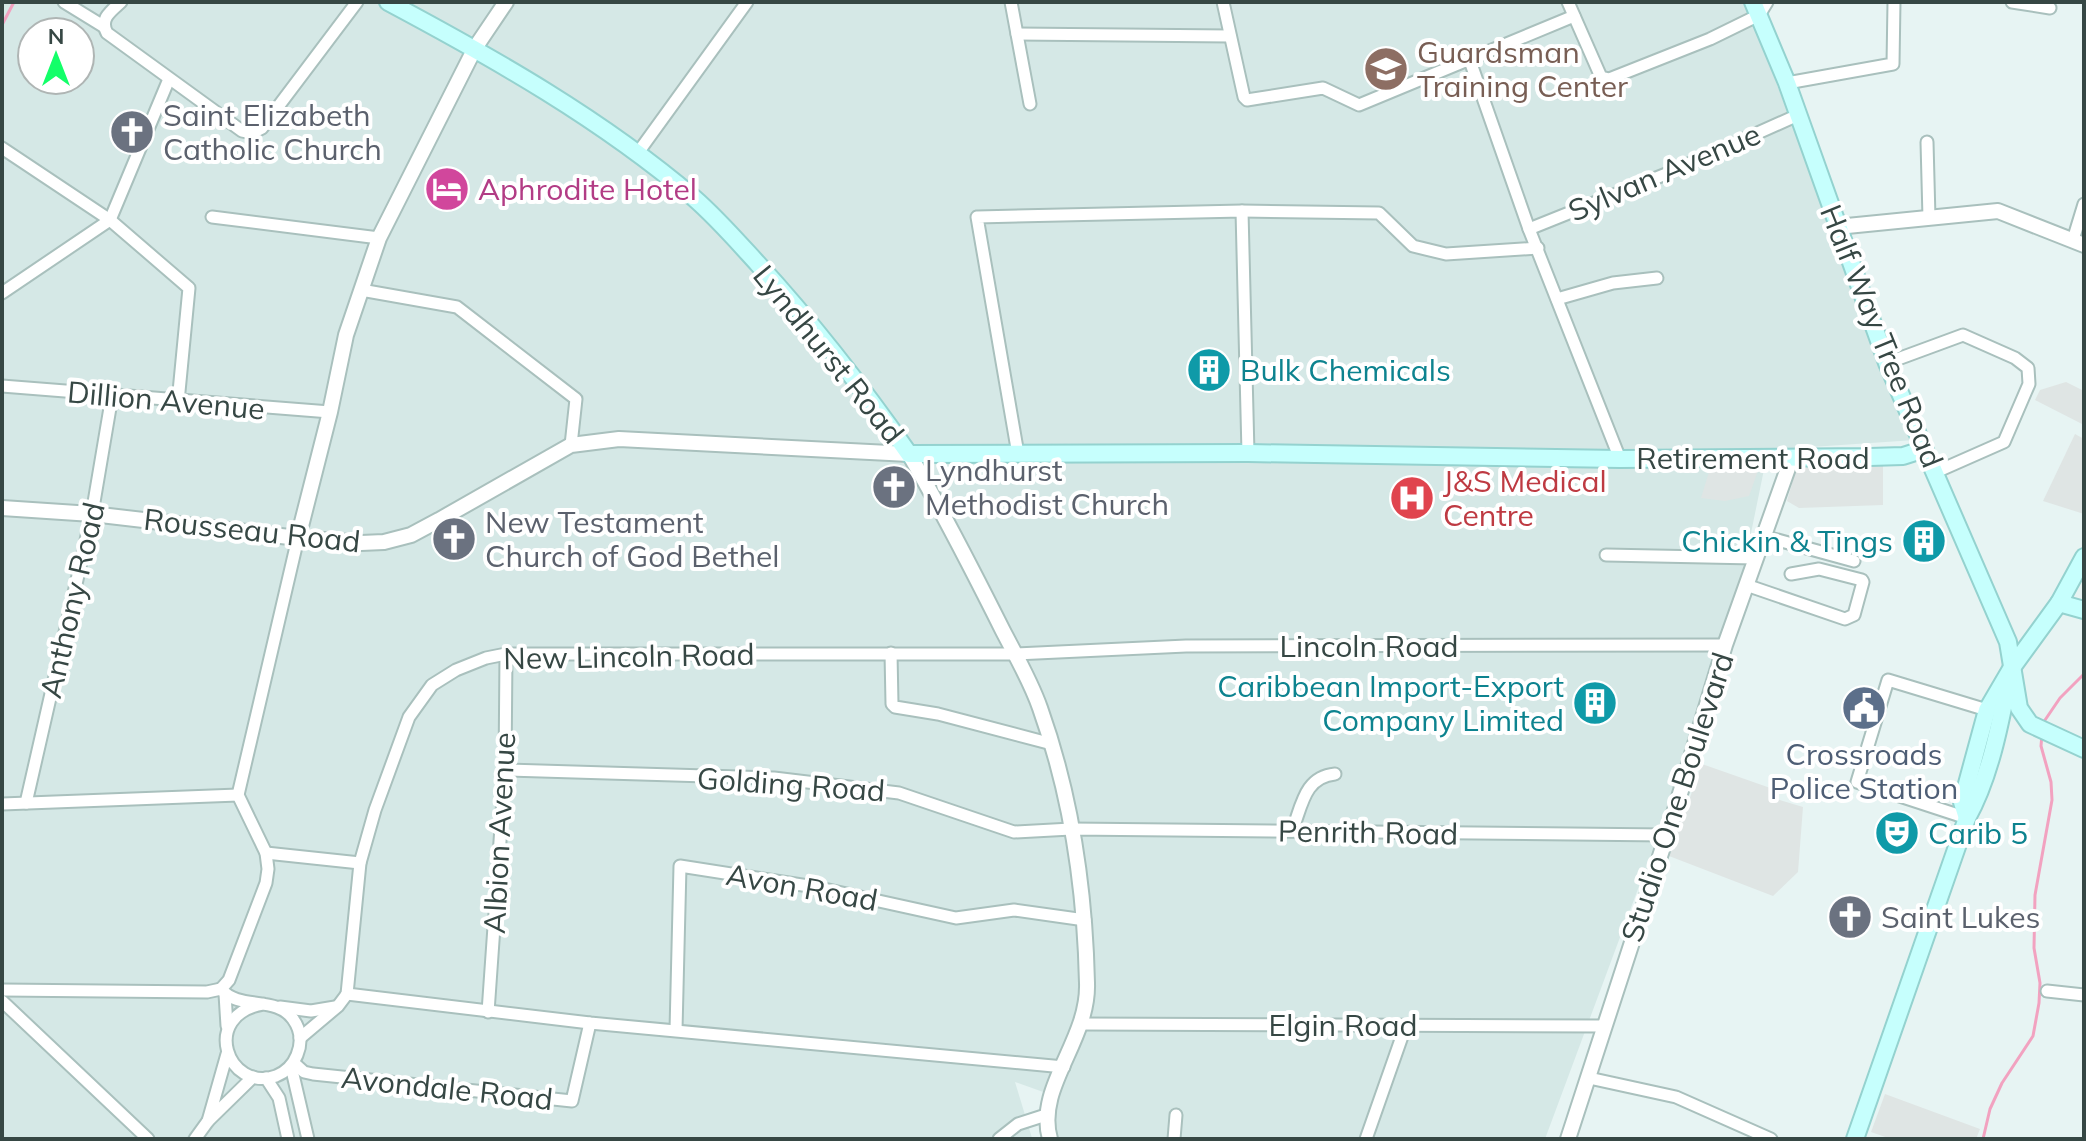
<svg xmlns="http://www.w3.org/2000/svg" width="2086" height="1141" font-family="Mulish,sans-serif">
<style>
.residential{fill:#d5e8e6;fill-rule:evenodd}
.parking{fill:#dfe5e4}
.lines{fill:none;stroke-linecap:round;stroke-linejoin:round}
.stream{stroke:#f2a2c0;stroke-width:3}
.minor-casing{stroke:#a9c0bd;stroke-width:15}
.tertiary-casing{stroke:#a9c0bd;stroke-width:18}
.secondary-casing{stroke:#94d2cf;stroke-width:20}
.minor{stroke:#fff;stroke-width:11}
.tertiary{stroke:#fff;stroke-width:14}
.secondary{stroke:#c6fffd;stroke-width:16}
.labels{text-anchor:middle;dominant-baseline:central;stroke-width:8;stroke-linejoin:round;paint-order:stroke}
.education-label{font-size:30px;fill:#785e54;stroke:#fff;text-anchor:start}
.worship-label{font-size:30px;fill:#5b616d;stroke:#fff;text-anchor:start}
.street-label{font-size:30px;fill:#364744;stroke:#fff}
.hotel-label{font-size:30px;fill:#b23c85;stroke:#fff;text-anchor:start}
.culture-label{font-size:30px;fill:#0d838f;stroke:#fff;text-anchor:start}
.health-label{font-size:30px;fill:#be3a42;stroke:#fff;text-anchor:start}
.service-label{font-size:30px;fill:#4e5e75;stroke:#fff}
</style>
<rect width="100%" height="100%" fill="#e7f4f3"/>
<path class="residential" d="M2,2H1746L1837,244L1915,440L1768,450L1742,577L1697,721L1661,827L1545,1139H1058L1046,1093L1015,1082L1032,1138L1029,1139H2V997L195,999L2,987ZM32,32H80V80H32Z"/>
<g class="parking">
<polygon points="2066,382 2084,391 2084,425 2035,400 2040,390"/>
<polygon points="2075,434 2084,439 2084,514 2043,501"/>
<polygon points="1807,459 1883,462 1883,505 1799,508 1787,501 1797,466"/>
<polygon points="1719,462 1761,462 1749,496 1725,501 1701,498 1709,472"/>
<polygon points="1702,764 1776,790 1776,799 1803,807 1798,872 1773,896 1669,856"/>
<polygon points="1885,1094 1980,1129 1976,1139 1891,1139 1871,1132"/>
</g>
<g class="lines">
<g class="stream">
<polyline points="2,25 14,2"/>
<polyline points="2043,723 2060,698 2084,674"/>
<polyline points="1983,1139 1990,1109 2002,1083 2033,1036 2039,1003 2040,983 2034,948 2035,895 2052,800 2051,782 2041,746 2042,734"/>
</g>
<g class="minor-casing">
<g id="minor">
<polyline points="64,2 103,26"/>
<path d="M121,2C111,11 99,19 107,33L242,131L252,133L262,128L357,2"/>
<polyline points="1011,2 1030,104"/>
<polyline points="1223,2 1244,97 1247,100 1323,88 1359,105 1574,16"/>
<polyline points="1568,2 1601,77 1609,79 1710,39 1759,15 1767,2"/>
<polyline points="2012,2 2050,8"/>
<polyline points="1017,34 1230,36"/>
<polyline points="1469,58 1529,229 1620,459"/>
<polyline points="1787,83 1893,64 1894,2"/>
<polyline points="1927,142 1929,218"/>
<polyline points="2,148 110,220 189,288 178,402"/>
<polyline points="637,154 747,2"/>
<polyline points="1242,211 1379,213 1413,246 1446,254 1538,248"/>
<polyline points="212,217 379,238"/>
<polyline points="1529,229 1666,174 1798,115"/>
<polyline points="2073,240 2084,204"/>
<polyline points="361,290 457,307 576,399 571,445"/>
<polyline points="2,293 110,220 169,79"/>
<polyline points="1557,299 1613,283 1657,278"/>
<polyline points="1887,363 1963,335 2015,358 2028,368 2029,384 2004,442 1936,472"/>
<polyline points="2,386 330,412"/>
<polyline points="1018,454 977,217 1242,211 1248,453"/>
<polyline points="1763,536 1854,561"/>
<polyline points="1606,555 1755,558"/>
<polyline points="1746,585 1845,619 1854,615 1863,582 1862,580 1819,569 1791,574"/>
<polyline points="891,653 892,704 895,707 938,714 1052,744"/>
<polyline points="505,770 774,778 899,793 1014,832 1071,829 1666,835"/>
<polyline points="26,803 92,514 112,396"/>
<polyline points="2,804 238,795"/>
<polyline points="1967,818 1857,782 1888,680 1987,710"/>
<path d="M1292,831C1302,806 1304,777 1335,774"/>
<polyline points="266,853 360,863"/>
<polyline points="221,989 229,980 266,883 268,869 266,853 238,795 298,538"/>
<path d="M221,989C239,1011 276,995 293,1019C301,1030 302,1043 297,1055C293,1065 286,1072 276,1076C227,1093 200,1015 263,1004"/>
<polyline points="2,990 207,992 221,989"/>
<polyline points="2047,991 2084,995"/>
<polyline points="225,994 227,1026"/>
<polyline points="347,994 360,863 375,810 409,717 432,685 456,670 486,658 506,654 1014,654 1186,646 1725,645"/>
<polyline points="347,994 590,1023 1064,1067"/>
<polyline points="2,1001 148,1139"/>
<polyline points="280,1007 311,1011 335,1007"/>
<polyline points="488,1012 505,770 506,654"/>
<polyline points="1082,1024 1603,1026"/>
<polyline points="676,1030 680,866 815,887 956,918 1014,910 1085,920"/>
<polyline points="300,1038 338,1006 347,994"/>
<polyline points="227,1054 208,1121 253,1077"/>
<polyline points="294,1063 304,1072 313,1074 572,1101 590,1023"/>
<polyline points="291,1066 308,1139"/>
<polyline points="266,1078 279,1098 288,1139"/>
<polyline points="1589,1078 1676,1097 1771,1139"/>
<polyline points="195,1139 208,1121"/>
<polyline points="999,1139 1018,1124 1046,1115"/>
<polyline points="1174,1139 1176,1115"/>
<polyline points="1366,1139 1406,1025"/>
</g>
</g>
<g class="tertiary-casing">
<g id="tertiary">
<polyline points="1837,227 1998,211 2084,245"/>
<path d="M2,508L92,514L298,538L361,543L384,542L411,535L439,520L571,445L619,439L909,454C943,512 973,571 1003,631C1016,656 1031,682 1040,708C1071,795 1085,891 1087,983C1089,1041 1035,1087 1050,1139"/>
<polyline points="298,538 330,412 346,335 379,238 475,48 506,2"/>
<polyline points="1568,1139 1676,807 1725,645 1792,457"/>
</g>
</g>
<g class="secondary-casing">
<g id="secondary">
<path d="M388,2C495,59 601,119 694,198C717,218 737,241 758,264C813,324 862,387 909,454L1248,453L1620,459L1870,457L1903,456L1925,449"/>
<polyline points="1753,2 1787,83 1887,363 2008,642 2019,708 2030,724 2084,749"/>
<polyline points="2059,603 2084,610"/>
<polyline points="1967,818 1962,802 1987,710 2011,669 2059,603 2084,557"/>
<path d="M1855,1139L1967,818C1990,777 2000,724 2009,678"/>
</g>
</g>
<use href="#minor" class="minor"/>
<use href="#tertiary" class="tertiary"/>
<use href="#secondary" class="secondary"/>
</g>
<defs>
<g id="school-disc" transform="scale(2.3)"><circle r="9.5" fill="#8d6e63" stroke="#fff"/><path d="M0-5L7-2L0 1L-7-2ZM-4 1L0 2.5L4 1V4Q0 6-4 4Z" fill="#fff"/></g>
<g id="church-disc" transform="scale(2.3)"><circle r="9.5" fill="#6b7280" stroke="#fff"/><path d="M-1.2-6h2.4v3.5h3.3v2.4h-3.3V6h-2.4V-.1h-3.3v-2.4h3.3Z" fill="#fff"/></g>
<g id="hotel-disc" transform="scale(2.3)"><circle r="9.5" fill="#d1479c" stroke="#fff"/><path d="M-6-4.5h1.5V1H6V5H4.5V3h-9V5H-6ZM-4 0a1.8 1.8 0 1 1 3.6 0ZM.5 0V-2.5h3Q6-2.5 6 0Z" fill="#fff"/></g>
<g id="building-disc" transform="scale(2.3)"><circle r="9.5" fill="#0f9aa8" stroke="#fff"/><path d="M-4-6H4V6H1V3H-1V6H-4ZM-2.5-4.3h1.7v1.8h-1.7ZM.8-4.3h1.7v1.8H.8ZM-2.5-1h1.7V.8h-1.7ZM.8-1h1.7V.8H.8Z" fill="#fff"/></g>
<g id="hospital-disc" transform="scale(2.3)"><circle r="9.5" fill="#e0444e" stroke="#fff"/><path d="M-5-5h3v3.5h4V-5h3V5h-3V1.5h-4V5h-3Z" fill="#fff"/></g>
<g id="civic-disc" transform="scale(2.3)"><circle r="9.5" fill="#5c6f8a" stroke="#fff"/><path d="M-.6-6.5H3V-4.5H.6V-3L4-1V1h2V6H-6V1h2V-1L-.6-3ZM-1.2 2.5V6h2.4V2.5Z" fill="#fff"/></g>
<g id="theatre-disc" transform="scale(2.3)"><circle r="9.5" fill="#0f9aa8" stroke="#fff"/><path d="M-5-5.5Q0-4 5-5.5V0Q5 5 0 6Q-5 5-5 0ZM-3.3-2.5H-1v1.5H-3.3ZM1-2.5H3.3v1.5H1ZM-2.8 1Q0 5.5 2.8 1Z" fill="#fff"/></g>
</defs>
<g fill-rule="evenodd">
<use href="#school-disc" x="1386" y="69"/>
<use href="#church-disc" x="132" y="132"/>
<use href="#hotel-disc" x="447" y="189"/>
<use href="#building-disc" x="1209" y="370"/>
<use href="#church-disc" x="894" y="487"/>
<use href="#hospital-disc" x="1412" y="498"/>
<use href="#church-disc" x="454" y="539"/>
<use href="#building-disc" x="1924" y="541"/>
<use href="#building-disc" x="1595" y="703"/>
<use href="#civic-disc" x="1864" y="708"/>
<use href="#theatre-disc" x="1897" y="833"/>
<use href="#church-disc" x="1850" y="917"/>
</g>
<g class="labels">
<g class="education-label">
<text x="1417" y="52">Guardsman<tspan x="1417" dy="34">Training Center</tspan></text>
</g>
<g class="worship-label">
<text x="163" y="115">Saint Elizabeth<tspan x="163" dy="34">Catholic Church</tspan></text>
<text x="925" y="470">Lyndhurst<tspan x="925" dy="34">Methodist Church</tspan></text>
<text x="485" y="522">New Testament<tspan x="485" dy="34">Church of God Bethel</tspan></text>
<text x="1881" y="917">Saint Lukes</text>
</g>
<g class="street-label">
<text transform="translate(1664 172) rotate(-23)">Sylvan Avenue</text>
<text transform="translate(1882 336) rotate(68)">Half Way Tree Road</text>
<text transform="translate(829 354) rotate(51)">Lyndhurst Road</text>
<text transform="translate(166 400) rotate(5)">Dillion Avenue</text>
<text x="1753" y="458">Retirement Road</text>
<text transform="translate(252 530) rotate(6)">Rousseau Road</text>
<text transform="translate(72 600) rotate(-77)">Anthony Road</text>
<text x="1369" y="646">Lincoln Road</text>
<text transform="translate(629 656) rotate(-1)">New Lincoln Road</text>
<text transform="translate(791 784) rotate(4)">Golding Road</text>
<text transform="translate(1677 797) rotate(-72)">Studio One Boulevard</text>
<text transform="translate(1368 832) rotate(1)">Penrith Road</text>
<text transform="translate(499 833) rotate(-87)">Albion Avenue</text>
<text transform="translate(802 887) rotate(10)">Avon Road</text>
<text x="1343" y="1025">Elgin Road</text>
<text transform="translate(447 1088) rotate(6)">Avondale Road</text>
</g>
<g class="hotel-label">
<text x="478" y="189">Aphrodite Hotel</text>
</g>
<g class="culture-label">
<text x="1240" y="370">Bulk Chemicals</text>
<text x="1893" y="541" text-anchor="end">Chickin &amp; Tings</text>
<text x="1564" y="686" text-anchor="end">Caribbean Import-Export<tspan x="1564" dy="34">Company Limited</tspan></text>
<text x="1928" y="833">Carib 5</text>
</g>
<g class="health-label">
<text x="1443" y="481">J&amp;S Medical<tspan x="1443" dy="34">Centre</tspan></text>
</g>
<g class="service-label">
<text x="1864" y="754">Crossroads<tspan x="1864" dy="34">Police Station</tspan></text>
</g>
</g>
<rect width="2086" height="1141" fill="none" stroke="#364744" stroke-width="8"/>
<g transform="translate(56 56)"><circle r="38" fill="#ffffff" stroke="#afb5b4" stroke-width="2"/>
<path d="M0-6L14 30L0 20L-14 30Z" fill="#13ff69"/>
<text y="-12" font-size="22" font-weight="bold" text-anchor="middle" fill="#364744">N</text>
</g>
</svg>
